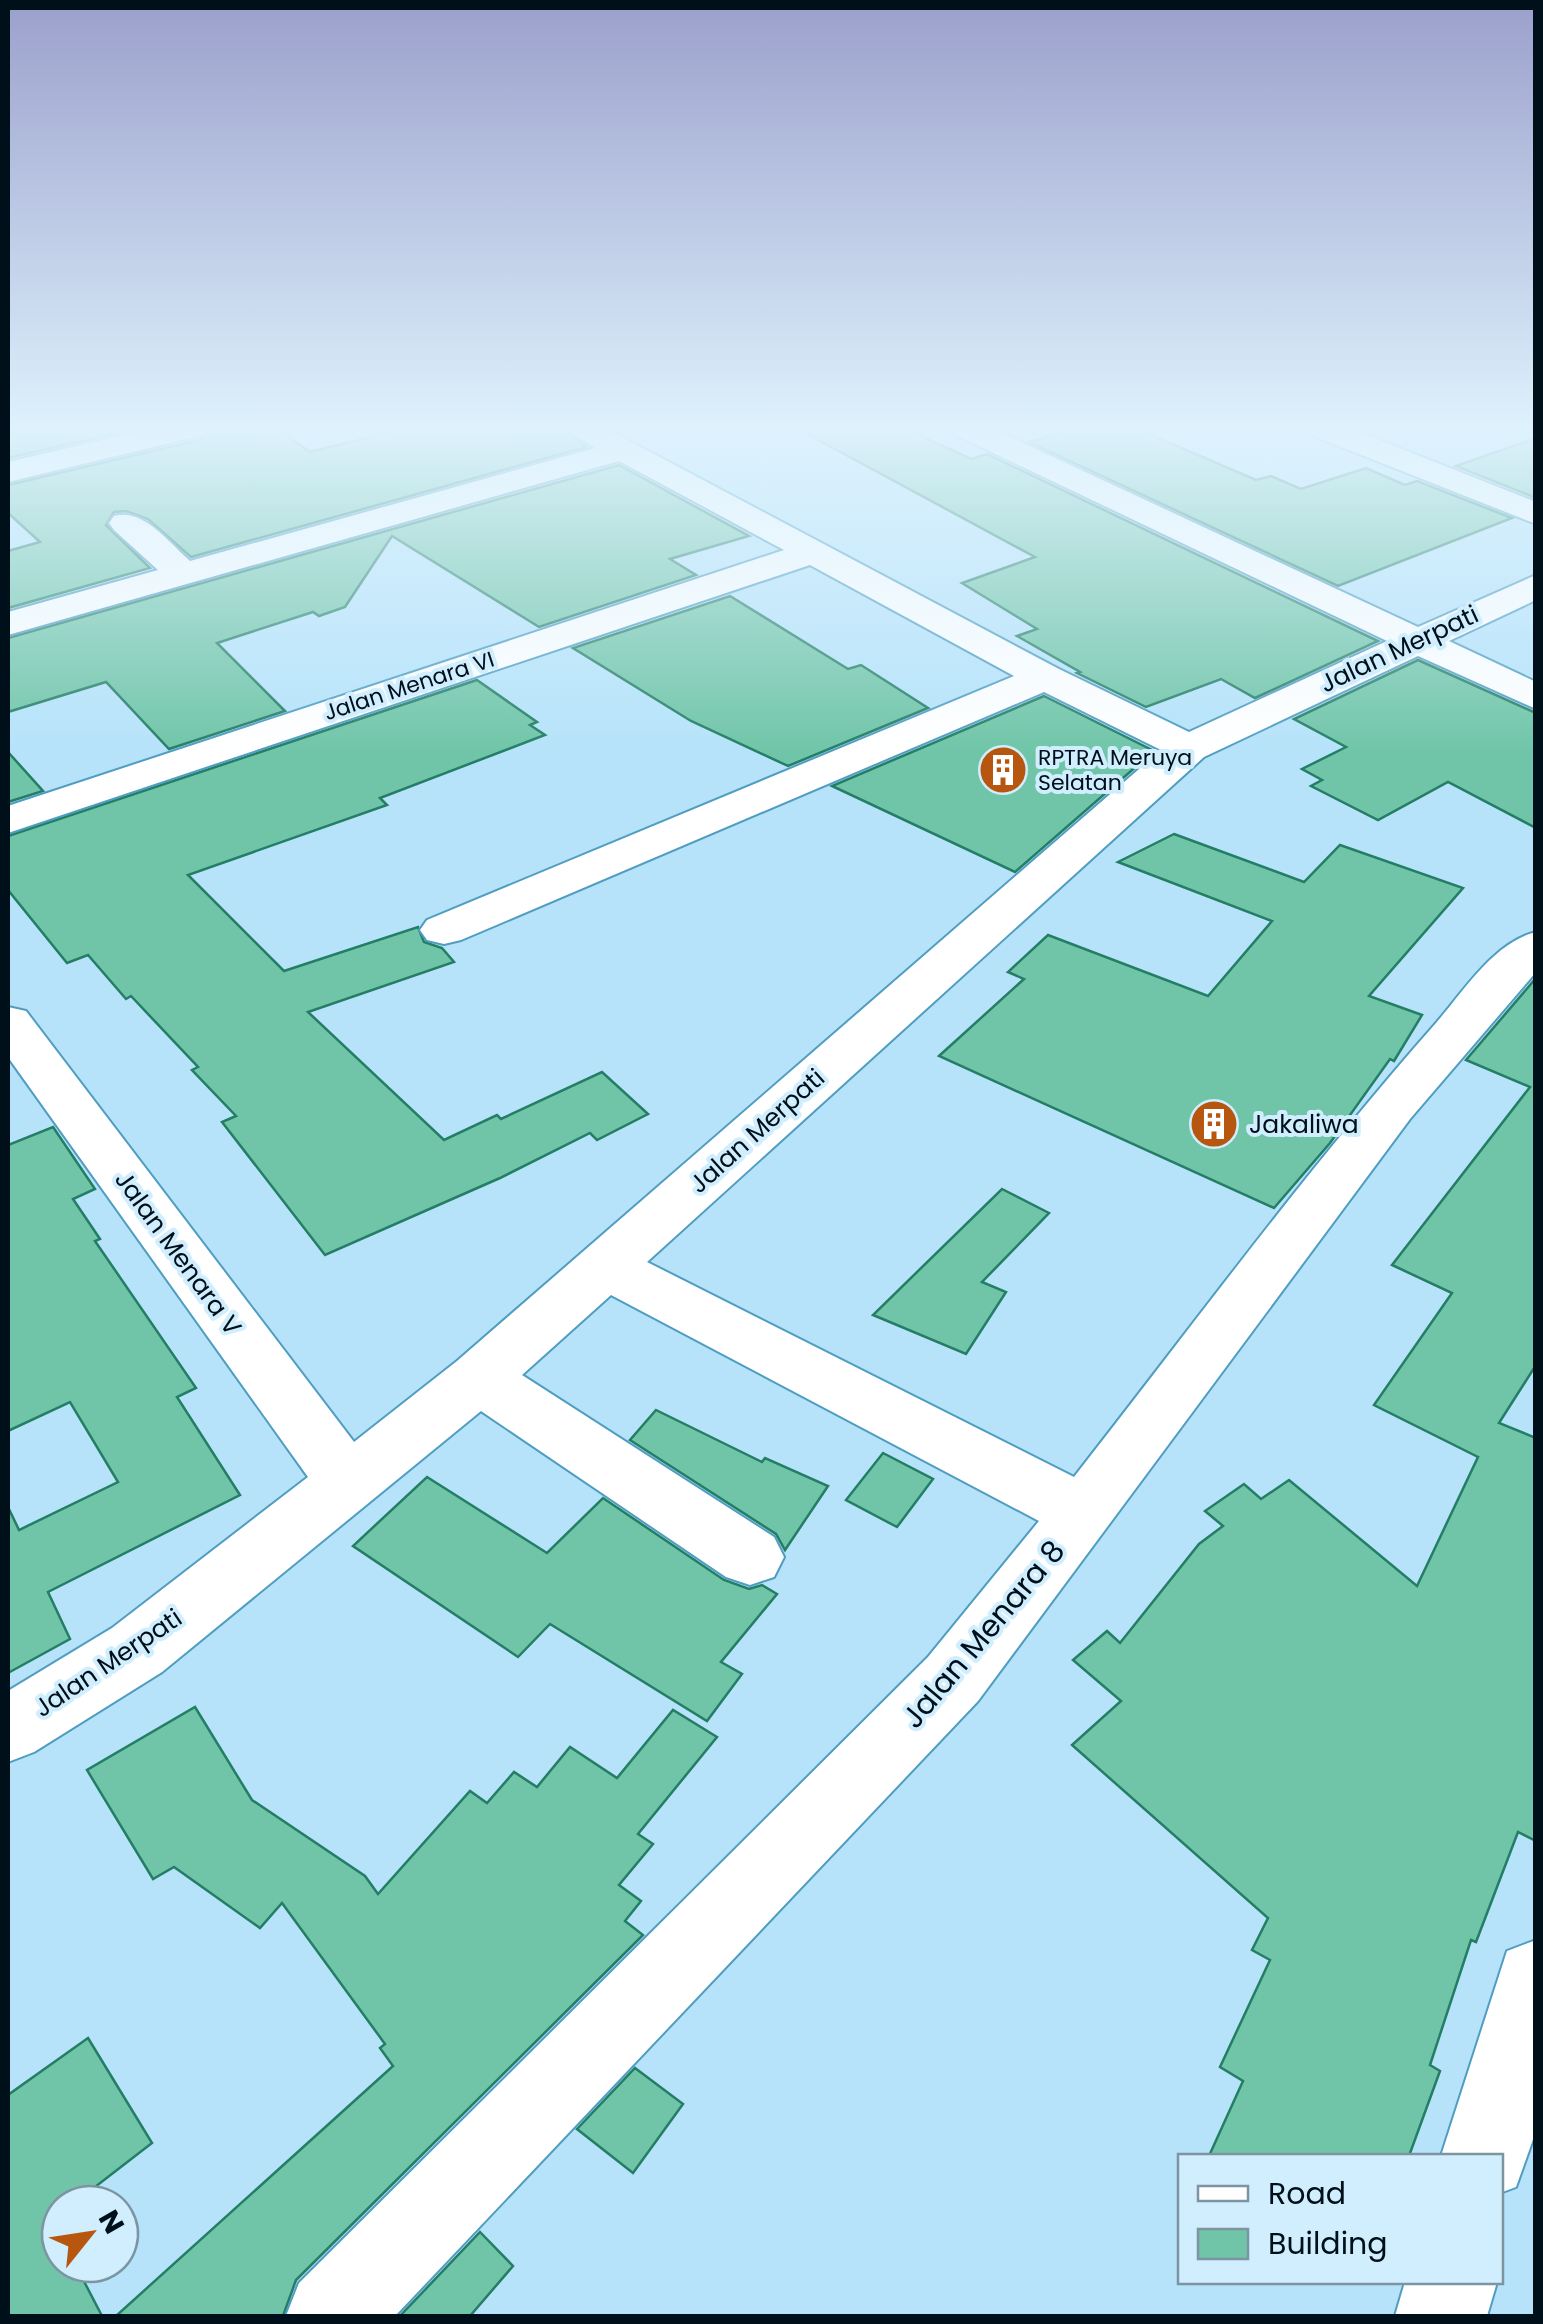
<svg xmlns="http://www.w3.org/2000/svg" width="1543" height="2324" font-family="Poppins,sans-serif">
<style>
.building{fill:#70c5a8;stroke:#247e65;stroke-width:2.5}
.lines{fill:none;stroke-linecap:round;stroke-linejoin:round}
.minor-casing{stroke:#4f9dc1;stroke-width:4}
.minor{fill:#fff;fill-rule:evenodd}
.labels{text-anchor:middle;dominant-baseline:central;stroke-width:8;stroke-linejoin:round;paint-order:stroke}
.far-street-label{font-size:22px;fill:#00101b;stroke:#d0eefd}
.far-poi-label{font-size:22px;fill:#00101b;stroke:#d0eefd;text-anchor:start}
.street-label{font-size:25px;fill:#00101b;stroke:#d0eefd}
.poi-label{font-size:25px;fill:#00101b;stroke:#d0eefd;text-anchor:start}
.near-street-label{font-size:30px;fill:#00101b;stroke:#d0eefd}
</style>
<rect width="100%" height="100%" fill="#b6e3fa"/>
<g class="building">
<polygon points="8,428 139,428 8,458"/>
<polygon points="212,428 276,428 310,452 407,428 563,428 586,447 191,557 148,519 126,511 114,512 106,525 150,568 8,608 8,551 40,542 8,513 8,485 204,439"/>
<polygon points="796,428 904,428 971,459 987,454 1378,641 1255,698 1221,679 1146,707 1077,673 1080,672 1017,636 1037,629 962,583 1035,557"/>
<polygon points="1076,428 1135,428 1256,480 1271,476 1301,489 1366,468 1405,485 1417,481 1512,518 1338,586 1029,442"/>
<polygon points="1536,438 1536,498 1456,466"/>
<polygon points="619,465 749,536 670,559 696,575 539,627 392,536 345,607 319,616 313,612 217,643 285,711 169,749 106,682 8,712 8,638"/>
<polygon points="730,596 848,669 861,665 928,708 788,766 691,721 573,648"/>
<polygon points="1418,660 1536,713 1536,828 1448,782 1378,820 1311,786 1322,780 1302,769 1346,747 1294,719"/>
<polygon points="477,680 537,722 530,725 545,735 380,798 387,805 188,875 284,971 418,927 424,942 442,948 454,962 308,1012 444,1140 497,1115 501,1119 602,1072 648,1114 597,1140 590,1133 500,1178 325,1255 222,1122 236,1116 192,1070 198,1067 131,996 126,999 88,955 67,963 8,890 8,836"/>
<polygon points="1044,696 1154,751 1015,872 832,786"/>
<polygon points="8,752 43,791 8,802"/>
<polygon points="1174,834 1304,882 1340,845 1463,888 1369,996 1422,1015 1394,1061 1390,1059 1330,1143 1274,1208 939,1056 1024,979 1008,972 1048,935 1208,996 1272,921 1118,862"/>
<polygon points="1536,978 1536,1365 1499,1423 1536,1438 1536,1841 1518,1832 1476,1942 1471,1940 1430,2065 1440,2071 1409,2156 1209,2156 1243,2081 1220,2067 1270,1960 1252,1950 1268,1918 1072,1745 1121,1701 1073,1660 1107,1631 1120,1643 1199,1544 1223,1526 1205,1511 1244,1484 1261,1499 1289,1480 1417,1586 1478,1457 1374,1405 1452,1293 1392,1265 1530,1087 1466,1060"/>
<polygon points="53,1127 95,1189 73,1199 100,1239 95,1241 196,1388 177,1397 240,1495 48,1592 70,1639 8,1673 8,1507 19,1530 118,1482 70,1402 8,1431 8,1145"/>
<polygon points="1002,1189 1049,1213 982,1282 1006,1292 966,1354 873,1315"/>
<polygon points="656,1410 762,1462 765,1458 828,1486 785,1550 776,1534 630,1440"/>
<polygon points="883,1453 933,1479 897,1527 846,1500"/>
<polygon points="427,1477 547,1553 603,1498 724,1580 749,1589 762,1585 777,1594 721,1662 742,1674 707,1721 550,1624 518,1657 353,1546"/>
<polygon points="195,1707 252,1800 365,1876 378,1894 470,1791 487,1803 514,1772 537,1787 570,1747 617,1778 673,1710 717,1737 638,1834 653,1844 619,1885 641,1901 625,1921 643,1935 296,2280 283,2316 116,2316 393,2066 380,2048 385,2044 282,1903 260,1928 174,1867 153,1879 87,1770"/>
<polygon points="88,2038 152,2143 73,2204 60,2204 60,2214 53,2220 60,2234 60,2264 75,2264 102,2316 8,2316 8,2095"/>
<polygon points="635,2068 683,2104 633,2173 577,2129"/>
<polygon points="480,2232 513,2266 470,2316 400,2316"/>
</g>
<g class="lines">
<g class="minor-casing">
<g id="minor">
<polygon points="154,428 208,428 203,435 8,482 8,462"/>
<path d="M566,428H605L1059,669L1189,732L1387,641L956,435L952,428H991L1418,627L1536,575V600L1449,641L1536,682V709L1418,656L1204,757L647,1262L1074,1477C1193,1325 1308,1168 1436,1023C1463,992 1494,942 1536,932V972L1410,1119L978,1701L395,2316H286L299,2283L928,1657L1039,1521L611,1295L522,1375L774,1537L784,1557L774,1577L750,1585L726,1577L481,1411L162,1672L34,1752L8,1762V1691L112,1628L308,1477L8,1057V1007L26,1011L354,1442L457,1361L1161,750L1044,692L461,940L444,944L427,940L420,930L427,920L1014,676L810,565L8,833V806L784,550L619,461L8,635V612L158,570L114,530L109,523L114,516C144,508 169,543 190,561L595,448Z"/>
<polygon points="1306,428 1349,428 1536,502 1536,524 1311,435"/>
<polygon points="1536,1940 1536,2131 1516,2187 1500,2193 1500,2156 1441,2156 1507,1951"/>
<polygon points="1405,2282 1497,2282 1487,2316 1395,2316"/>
</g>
</g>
<use href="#minor" class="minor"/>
</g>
<linearGradient id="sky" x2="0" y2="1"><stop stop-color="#9ba0cc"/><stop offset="0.57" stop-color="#def2fd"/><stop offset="1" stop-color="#def2fd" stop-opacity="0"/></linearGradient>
<rect width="1543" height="753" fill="url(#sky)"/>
<defs>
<g id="building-disc" transform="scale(2.5)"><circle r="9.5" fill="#b7570f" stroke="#d0eefd"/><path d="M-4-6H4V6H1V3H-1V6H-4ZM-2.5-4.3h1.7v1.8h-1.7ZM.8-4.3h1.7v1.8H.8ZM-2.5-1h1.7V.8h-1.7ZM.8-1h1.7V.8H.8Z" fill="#fff"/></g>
</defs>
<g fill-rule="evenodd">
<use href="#building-disc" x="1003" y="770"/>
<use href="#building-disc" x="1214" y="1124"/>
</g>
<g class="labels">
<g class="far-street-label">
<text transform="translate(409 686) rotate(-18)">Jalan Menara VI</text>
</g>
<g class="far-poi-label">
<text x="1038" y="757">RPTRA Meruya<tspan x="1038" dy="25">Selatan</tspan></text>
</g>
<g class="street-label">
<text transform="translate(1399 649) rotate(-25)">Jalan Merpati</text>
<text transform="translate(757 1131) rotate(-42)">Jalan Merpati</text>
<text transform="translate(178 1253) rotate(54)">Jalan Menara V</text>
<text transform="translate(108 1663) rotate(-34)">Jalan Merpati</text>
</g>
<g class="poi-label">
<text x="1249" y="1124">Jakaliwa</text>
</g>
<g class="near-street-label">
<text transform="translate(983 1634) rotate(-50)">Jalan Menara 8</text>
</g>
</g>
<rect width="1543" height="2324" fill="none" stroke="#00101b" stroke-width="20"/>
<rect x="1178" y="2154" width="325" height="130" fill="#d0eefd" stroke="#7d95a3" stroke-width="2.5"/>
<rect x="1198" y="2186" width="50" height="15" fill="#ffffff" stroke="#7d95a3" stroke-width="2.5"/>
<text x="1268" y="2204" font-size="30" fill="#00101b">Road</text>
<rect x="1198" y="2229" width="50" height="30" fill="#70c5a8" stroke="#7d95a3" stroke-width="2.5"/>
<text x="1268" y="2254" font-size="30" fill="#00101b">Building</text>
<g transform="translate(90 2234) rotate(60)"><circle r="48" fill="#d0eefd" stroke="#7d95a3" stroke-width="2.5"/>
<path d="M0-8L18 38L0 25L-18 38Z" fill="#b7570f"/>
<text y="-15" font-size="28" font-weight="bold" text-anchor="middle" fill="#00101b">N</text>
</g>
</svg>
